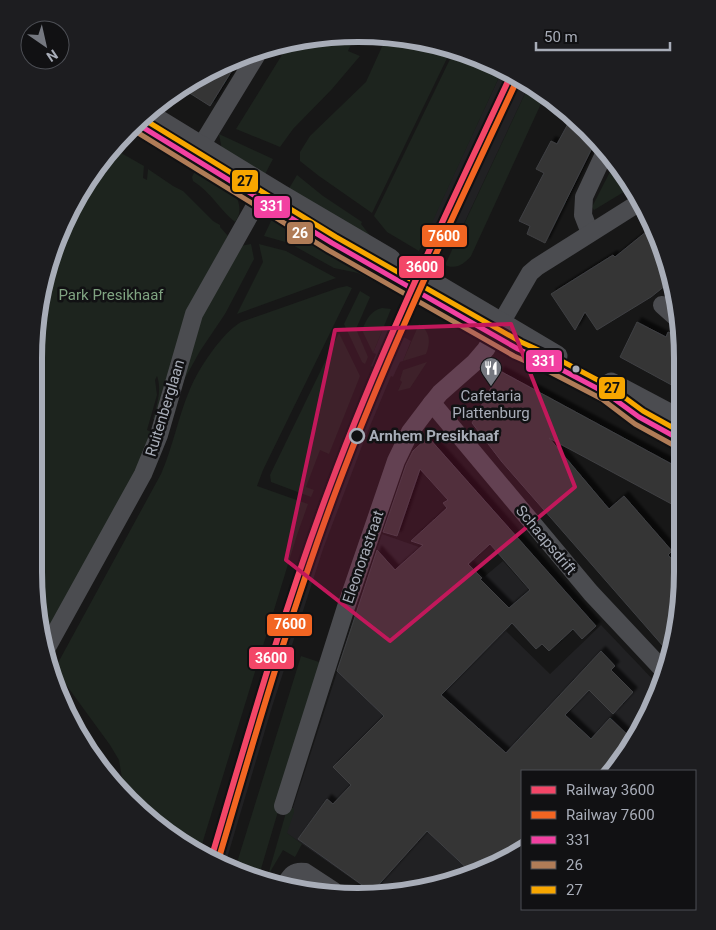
<svg xmlns="http://www.w3.org/2000/svg" width="716" height="930" font-family="Roboto,sans-serif">
<style>
.built{fill:#212123}
.green{fill:#1d241e}
.building{fill:#353536;stroke:#3f4043;fill-rule:evenodd;filter:url(#shadow)}
.lines{fill:none;stroke-linecap:round;stroke-linejoin:round}
.tertiary-tunnel{stroke:#343537;stroke-width:21;stroke-dasharray:21 11;stroke-linecap:butt}
.minor{stroke:#4b4c50;stroke-width:18}
.tertiary{stroke:#4b4c50;stroke-width:21}
.bus-1-casing{stroke:#111113;stroke-width:9}
.bus-2-casing{stroke:#111113;stroke-width:9}
.bus-3-casing{stroke:#111113;stroke-width:9}
.bus-1{stroke:#f240a1;stroke-width:5}
.bus-2{stroke:#b07c57;stroke-width:5}
.bus-3{stroke:#f7a600;stroke-width:5}
.rail-1-casing{stroke:#111113;stroke-width:10}
.rail-2-casing{stroke:#111113;stroke-width:10}
.rail-1{stroke:#f34667;stroke-width:6}
.rail-2{stroke:#f26522;stroke-width:6}
.marked{fill:#c2185b;fill-opacity:0.2;stroke:#c2185b;stroke-width:4;stroke-linejoin:round}
.bus-dot{fill:#a8adb8;stroke:#111113;stroke-width:2}
.stop-dot{fill:#111113;stroke:#a8adb8;stroke-width:2.5}
.labels{text-anchor:middle;dominant-baseline:central;stroke-width:5;stroke-linejoin:round;paint-order:stroke}
.park-label{font-size:15px;fill:#7fa381;stroke:#111113}
.poi-label{font-size:15px;fill:#a8adb8;stroke:#111113}
.street-label{font-size:15px;fill:#a8adb8;stroke:#111113}
.stop-label{font-size:15px;font-weight:bold;fill:#a8adb8;stroke:#111113;text-anchor:start}
.rim{fill:none;stroke:#a8adb8;stroke-width:6}
.line-badge{stroke:#111113;stroke-width:2}
.badge-label{font-size:14px;text-anchor:middle;font-weight:bold;fill:#fff}
.pale-badge-label{font-size:14px;text-anchor:middle;font-weight:bold;fill:#111}
</style>
<defs>
<filter id="shadow"><feDropShadow dx="4.5" dy="-4.5" stdDeviation="1" flood-color="#0009"/></filter>
</defs>
<rect width="100%" height="100%" fill="#171717"/>
<g class="built">
<polygon points="501,73 529,85 453,247 426,234"/>
<polygon points="384,326 411,341 403,361 400,362 393,377 391,376 365,438 323,549 272,707 225,865 209,858 284,607 325,489 373,367 371,366 376,354 373,353"/>
<polygon points="443,524 475,560 471,565 484,577 503,561 537,599 506,631 550,674 601,625 660,687 628,752 612,771 522,771 522,849 462,879 375,895 285,832 382,534 419,547"/>
</g>
<g class="green">
<polygon points="295,40 353,40 348,51 360,56 332,89 293,129 280,147 236,129 290,42"/>
<polygon points="385,40 422,40 450,52 372,213 319,176 300,161 300,152 310,136 366,82"/>
<polygon points="453,53 501,73 419,251 387,232 374,216"/>
<path d="M529,85L538,89L545,95L471,256C464,264 456,270 445,265Z"/>
<polygon points="219,134 273,159 263,178 222,150"/>
<path d="M114,149L144,166L143,178L147,180L148,169L173,186L183,191L213,221L220,225V227L228,236L196,293L157,420L153,419C157,405 162,389 157,376L155,380L157,395L147,430L153,433L147,452L52,626L46,620L41,629L34,572V337L45,274L101,161Z"/>
<polygon points="614,164 628,178 632,187 594,210 592,207"/>
<path d="M197,167L235,194C240,204 242,213 235,222C220,210 210,191 193,181L192,177Z"/>
<polygon points="297,175 323,196 362,222 361,224 375,242 287,192"/>
<polygon points="274,219 388,280 390,290 358,273 334,268 289,243 264,236 271,221"/>
<polygon points="251,244 254,259 225,314 200,351 179,389 201,318 240,246"/>
<polygon points="259,244 286,251 336,278 237,314 263,262"/>
<path d="M347,286L352,288L263,470L257,486L308,504L297,535L199,854L129,801L114,782L122,778L119,760L110,745L67,686L53,672L161,474C173,447 178,417 190,389C199,368 221,334 241,322L338,288Z"/>
<polygon points="360,291 370,297 356,329 368,357 365,364 362,362 344,324"/>
<path d="M382,308L391,309L373,353L362,330C367,319 370,311 382,308Z"/>
<path d="M419,324C430,331 431,342 426,354L403,361Z"/>
<polygon points="339,333 360,376 329,454 320,450 306,487 314,490 311,497 271,482 270,475"/>
<polygon points="427,362 410,388 398,391 402,382 400,380 403,370"/>
<polygon points="301,656 322,663 258,879 235,869"/>
<polygon points="291,807 294,809 294,812 287,833 302,844 295,857 283,850 270,872 281,879 276,885 266,882 287,809"/>
</g>
<g class="building">
<polygon points="236,64 210,106 180,87 231,66"/>
<polygon points="570,120 594,144 545,243 527,234 530,226 519,221 544,173 536,169 551,141 557,144"/>
<polygon points="652,227 665,254 671,281 651,297 597,330 585,312 575,330 551,294 613,255 615,257"/>
<polygon points="637,322 666,337 668,332 680,338 679,389 620,357"/>
<polygon points="500,371 679,468 679,508 549,438 609,509 624,496 672,551 668,555 679,567 679,615 675,635 663,646 502,462 472,423"/>
<path d="M428,437L596,626L582,639L573,629L549,651L542,644L536,649L512,623L441,695L506,753L601,651L615,666L611,670L633,692L613,714L589,690L565,715L591,739L610,718L633,740L628,752L617,765L615,764L609,771H522V849L473,874L427,831L372,892L298,839L327,799L333,804L351,785L333,767L384,716L337,671L377,550L395,570L423,545L411,541L447,508L443,503L448,500L420,469L397,536L383,532L406,465L413,451ZM490,544L530,590L509,608L480,579L482,578L468,564Z"/>
</g>
<g class="lines">
<polyline class="tertiary-tunnel" points="403,283 431,299"/>
<g class="minor">
<polyline points="195,156 256,56"/>
<polyline points="590,233 583,215 584,197 604,154"/>
<polyline points="662,305 680,321"/>
<polyline points="432,403 591,593 666,673"/>
<polyline points="44,653 143,474 159,435 194,314 265,188"/>
<polyline points="283,806 346,607 396,461 410,432 432,403 440,393 474,363 486,349 530,273 537,267 640,202"/>
<path d="M284,886C290,877 293,870 305,872L334,891"/>
</g>
<g class="tertiary">
<polyline points="150,115 281,195 390,259"/>
<polyline points="139,125 332,243 403,283"/>
<polyline points="437,285 557,356"/>
<polyline points="431,299 527,354 551,364 606,393 639,417 679,439"/>
<polyline points="611,383 679,419"/>
</g>
<g class="bus-1-casing">
<polyline id="bus-1" points="139,125 332,243 518,349 551,364 606,393 639,417 679,439"/>
</g>
<g class="bus-2-casing">
<polyline id="bus-2" points="135,131 328,250 514,356 548,371 602,399 635,424 675,446"/>
</g>
<g class="bus-3-casing">
<polyline id="bus-3" points="145,120 336,237 521,342 554,357 609,386 643,411 679,431"/>
</g>
<use href="#bus-1" class="bus-1"/>
<use href="#bus-2" class="bus-2"/>
<use href="#bus-3" class="bus-3"/>
<g class="rail-1-casing">
<path id="rail-1" d="M211,859C248,734 284,608 330,486C382,346 447,212 510,77"/>
</g>
<g class="rail-2-casing">
<path id="rail-2" d="M218,861C255,736 291,610 337,488C389,349 454,215 517,80"/>
</g>
<use href="#rail-1" class="rail-1"/>
<use href="#rail-2" class="rail-2"/>
</g>
<path class="marked" d="M511,324L575,487L390,641L286,560L335,330Z"/>
<defs>
<g id="restaurant-pin" transform="scale(1.125)"><path d="M0 17L-7.5 6A9.5 9.5 0 1 1 7.5 6Z" fill="#757880" stroke="#111113"/><path d="M-5-6h1v4h1v-4h1v4h1v-4h1v5L-1.5 .5V6h-2V.5L-5-1ZM5-6V6H3V1.5H1.5Q1.5-4 5-6Z" fill="#fff"/></g>
</defs>
<g fill-rule="evenodd">
<use href="#restaurant-pin" x="491" y="368"/>
</g>
<circle class="bus-dot" cx="576" cy="369" r="4.5"/>
<circle class="stop-dot" cx="357" cy="436" r="7"/>
<g class="labels">
<g class="park-label">
<text x="111" y="295">Park Presikhaaf</text>
</g>
<g class="poi-label">
<text x="491" y="396">Cafetaria<tspan x="491" dy="17">Plattenburg</tspan></text>
</g>
<g class="street-label">
<text transform="translate(165 408) rotate(-73)">Ruitenberglaan</text>
<text transform="translate(546 540) rotate(50)">Schaapsdrift</text>
<text transform="translate(363 557) rotate(-71)">Eleonorastraat</text>
</g>
<g class="stop-label">
<text x="369" y="436">Arnhem Presikhaaf</text>
</g>
</g>
<path d="M0 0H716V930H0ZM358 42H358A316 316 0 0 1 674 358V572A316 316 0 0 1 358 888H358A316 316 0 0 1 42 572V358A316 316 0 0 1 358 42Z" fill="#1d1d20" fill-rule="evenodd"/>
<path class="rim" d="M358 42H358A316 316 0 0 1 674 358V572A316 316 0 0 1 358 888H358A316 316 0 0 1 42 572V358A316 316 0 0 1 358 42Z"/>
<g class="line-badge">
<rect x="231" y="169" width="28" height="24" rx="5" fill="#f7a600"/>
<rect x="253" y="195" width="38" height="24" rx="5" fill="#f240a1"/>
<rect x="286" y="221" width="28" height="24" rx="5" fill="#b07c57"/>
<rect x="421" y="224" width="47" height="24" rx="5" fill="#f26522"/>
<rect x="398" y="255" width="47" height="24" rx="5" fill="#f34667"/>
<rect x="525" y="349" width="38" height="24" rx="5" fill="#f240a1"/>
<rect x="598" y="376" width="28" height="24" rx="5" fill="#f7a600"/>
<rect x="266" y="613" width="47" height="24" rx="5" fill="#f26522"/>
<rect x="248" y="646" width="47" height="24" rx="5" fill="#f34667"/>
</g>
<g class="badge-label">
<text x="272" y="211">331</text>
<text x="300" y="238">26</text>
<text x="444" y="241">7600</text>
<text x="422" y="272">3600</text>
<text x="544" y="366">331</text>
<text x="290" y="629">7600</text>
<text x="271" y="663">3600</text>
</g>
<g class="pale-badge-label">
<text x="245" y="186">27</text>
<text x="612" y="393">27</text>
</g>
<rect x="521" y="770" width="175" height="140" fill="#111113" stroke="#4d4f55"/>
<rect x="531" y="786" width="25" height="8" fill="#f34667" stroke="#4d4f55"/>
<text x="566" y="795" font-size="15" fill="#a8adb8">Railway 3600</text>
<rect x="531" y="811" width="25" height="8" fill="#f26522" stroke="#4d4f55"/>
<text x="566" y="820" font-size="15" fill="#a8adb8">Railway 7600</text>
<rect x="531" y="836" width="25" height="8" fill="#f240a1" stroke="#4d4f55"/>
<text x="566" y="845" font-size="15" fill="#a8adb8">331</text>
<rect x="531" y="861" width="25" height="8" fill="#b07c57" stroke="#4d4f55"/>
<text x="566" y="870" font-size="15" fill="#a8adb8">26</text>
<rect x="531" y="886" width="25" height="8" fill="#f7a600" stroke="#4d4f55"/>
<text x="566" y="895" font-size="15" fill="#a8adb8">27</text>
<g transform="translate(45 45) rotate(146)"><circle r="24" fill="#111113" stroke="#4d4f55"/>
<path d="M0-4L9 19L0 12L-9 19Z" fill="#757880"/>
<text y="-8" font-size="14" font-weight="bold" text-anchor="middle" fill="#a8adb8">N</text>
</g>
<path d="M536 42v8h134v-8" fill="none" stroke="#a8adb8" stroke-width="2.5"/>
<text x="544" y="42" font-size="15" fill="#a8adb8" stroke="#111113" stroke-width="4" paint-order="stroke">50 m</text>
</svg>
